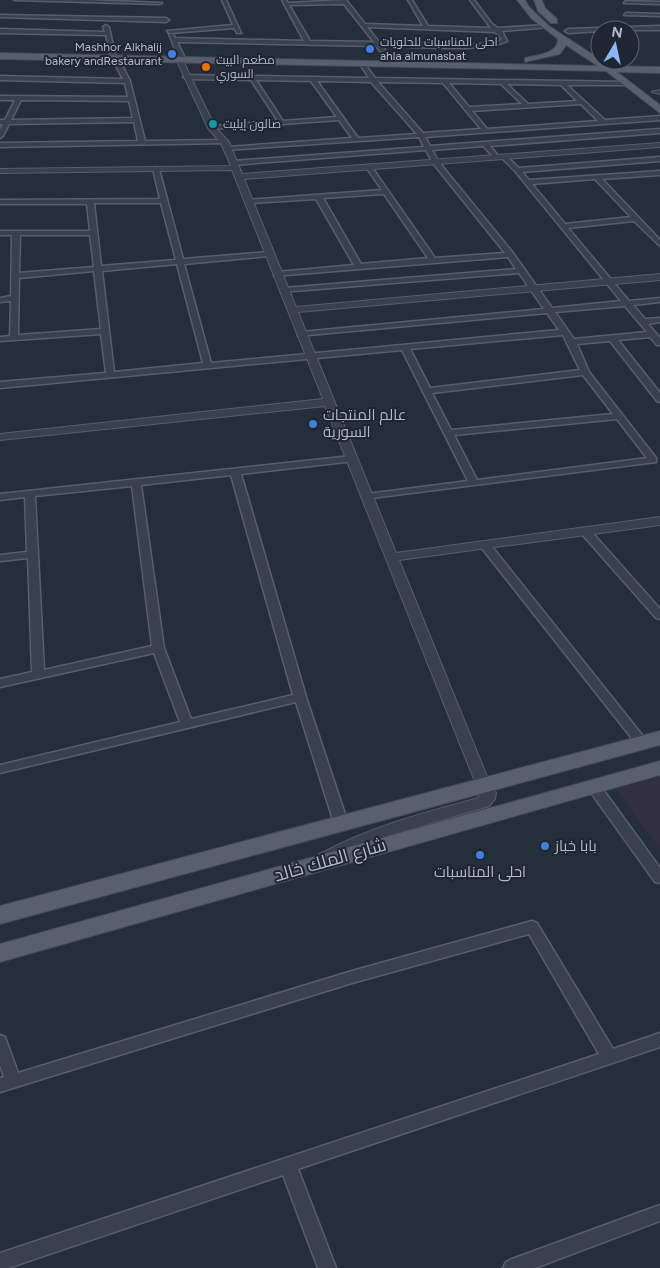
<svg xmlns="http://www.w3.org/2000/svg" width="660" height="1268" font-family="Figtree,Cairo,sans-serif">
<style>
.medical{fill:#32303e}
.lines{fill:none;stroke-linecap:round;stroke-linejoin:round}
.minor-casing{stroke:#575f6a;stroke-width:3}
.tertiary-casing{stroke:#575f6a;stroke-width:2}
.primary-casing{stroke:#424a55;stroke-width:2}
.minor{fill:#39414c;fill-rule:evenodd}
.tertiary{fill:#39414c;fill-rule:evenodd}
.primary{fill:#57606c;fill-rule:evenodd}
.shop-dot{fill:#3f7fe0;stroke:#1e2631;stroke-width:2}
.food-dot{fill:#e8710a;stroke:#1e2631;stroke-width:2}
.culture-dot{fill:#0f9aa8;stroke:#1e2631;stroke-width:2}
.labels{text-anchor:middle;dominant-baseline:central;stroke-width:4;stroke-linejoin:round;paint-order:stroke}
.far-poi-label{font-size:12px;fill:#b4bcc8;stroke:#1e2631;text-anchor:start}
.poi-label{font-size:15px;fill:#b4bcc8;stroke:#1e2631;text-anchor:start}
.near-street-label{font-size:18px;fill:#b4bcc8;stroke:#1e2631}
</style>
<rect width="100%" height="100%" fill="#252f3c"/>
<polygon class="medical" points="660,777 660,849 616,789"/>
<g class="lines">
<g class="minor-casing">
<g id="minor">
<polygon points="14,0 86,0 162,3 160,4"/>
<polygon points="222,0 226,0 241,33 237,33 234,28 170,33 167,31 233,25"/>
<path d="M282,0H286L288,3L346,0L365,24L423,26L408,0H412L428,26L491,28L470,0H474L492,24L498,28L546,25L549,27L502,31L507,41C486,53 409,46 382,46L393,60L390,62L376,46L177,42L184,56L182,62L177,61L178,56L169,34H173L175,38L304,41ZM344,4L374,42L310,41L289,5ZM367,27L495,32L502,39L497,43L482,44L379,42Z"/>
<polygon points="626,1 660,2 660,4 624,3"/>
<polygon points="626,13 660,14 660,16 624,15"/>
<polygon points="0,15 166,18 169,20 166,22 0,17"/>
<polygon points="106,25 109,27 115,55 110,54 106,35 0,33 0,29 105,32 103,27"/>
<polygon points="660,26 660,30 600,30 600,31 568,33 565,31 568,29"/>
<path d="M115,56L118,58L130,81L145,141L225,140L228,142L227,143L0,147V143L138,141L134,122L9,124L3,136L0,138V130L3,124H0V120H5L15,100H0V96L128,97L125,83L0,80V76L123,79L112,58ZM21,100L129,101L133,118L11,120Z"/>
<path d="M363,62L375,78L627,82L629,85H567L605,120L660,116V120L425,137L430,146L660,129V133L490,146L499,157L496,159L483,146L432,150L438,161L513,253L552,308L621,301L515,171L502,158V156H506L519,168L660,157V161L522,172L529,180L660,171V175L602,179L660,240V246L634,221L568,228L629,301L660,298V302L633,305L645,319L660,318V322L648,324L660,338V345H657L650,337L618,340L660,393V402L657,401L610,341L577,344L589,372L656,458V462L364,499L362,497L367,494L468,481L402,350L0,388V382L106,373L101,334L0,341V337L10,336L11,301L0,302V298L11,296L12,235H0V231H90L87,204H0V200L160,199L153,169L156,167L159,169L183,259L269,252L273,254L269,256L184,264L211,363L559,330L547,313L298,336V332H301L544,309L519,273L281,292V288H284L516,269L508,257L274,276V272H277L354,265L316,199L248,203L246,202V200L382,190L366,167L369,165L371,166L435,258L505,253L433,163L426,150L233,165L230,163L233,161L424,147L419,137L225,150V148L227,147L352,138L339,120L210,129V127L212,126L278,121L251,80L186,79L183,77L186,75L369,78L360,64ZM256,80L311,81L337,117L283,121ZM317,81L371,82L417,134L358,138ZM378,82L443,83L481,129L423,133ZM449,83L501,84L522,104L469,107ZM507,84L561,85L577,101L528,104ZM581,104L598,121L487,129L472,111ZM595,179L631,217L565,224L532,184ZM384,194L428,258L361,264L323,198ZM94,203H161L176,260L101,266ZM20,235H90L94,267L19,273ZM177,264L203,363L114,372L102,271ZM94,271L101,329L18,335L19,278ZM625,306L647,332L574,339L555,312ZM563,335L580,370L430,388L410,349ZM583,375L613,414L451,430L432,393ZM617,419L647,458L477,480L454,435Z"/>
<path d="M351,456L354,457V461L241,474L306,697L348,823L346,826L341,828L336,826L334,823L296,702L0,773V765L180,722L154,653L0,687V679L32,672L28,558L0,561V555L27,552L25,497L0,500V494ZM231,475L293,695L191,719L164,648L141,485ZM132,486L152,646L44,670L35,496Z"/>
<polygon points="585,528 589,529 660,609 660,619 656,618 581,533 580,531 581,529"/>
<polygon points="485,542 489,543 646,740 648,743 646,746 638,746 481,547 480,545"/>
<polygon points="594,782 599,784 660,868 660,883 655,882 589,790 588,787 589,784"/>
<polygon points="532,921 537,923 613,1049 660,1033 660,1047 298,1169 336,1268 318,1268 283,1175 8,1268 0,1268 0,1253 599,1054 529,934 352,983 0,1092 0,1078 4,1077 0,1065 0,1035 5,1037 18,1073 352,971"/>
<polygon points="660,1205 660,1221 535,1268 503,1268 506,1262 512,1259"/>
</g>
</g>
<g class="tertiary-casing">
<g id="tertiary">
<path d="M180,59L183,61L215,127L229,142L242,174L660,143V147L244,179L296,307L660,274V280L298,312L396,553L660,517V525L399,560L490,784L496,793L495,799L489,806L387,836L324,865L318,863L316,859L318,855C369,827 423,813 478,798L480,794L325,406L0,440V434L323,399L232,170L0,173V169L231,166L221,143L208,128L177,61Z"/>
<polygon points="660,90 660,94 652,92 654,91"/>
</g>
</g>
<g class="primary-casing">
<g id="primary">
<path d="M517,0H525L529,7L549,26L610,66L660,67V73L617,72L660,105V113L606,71L0,59V53L598,66L566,45L560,54L525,62V58C537,55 558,54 558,39L532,19Z"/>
<polygon points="534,0 542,0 545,8 557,19 557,23 551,23 538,11"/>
<polygon points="660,731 660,745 0,924 0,906"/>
<polygon points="660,761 660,775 0,962 0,944"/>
</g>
</g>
<use href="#minor" class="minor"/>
<use href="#tertiary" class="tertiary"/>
<use href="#primary" class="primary"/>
</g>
<g class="shop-dot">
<circle cx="370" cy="49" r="5"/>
<circle cx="172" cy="54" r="5"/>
<circle cx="313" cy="424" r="5"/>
<circle cx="545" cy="846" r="5"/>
<circle cx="480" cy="855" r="5"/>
</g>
<circle class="food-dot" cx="206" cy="67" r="5"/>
<circle class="culture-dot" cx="213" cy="124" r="5"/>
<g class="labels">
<g class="far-poi-label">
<text x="380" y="42">احلى المناسبات للحلويات<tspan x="380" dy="14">ahla almunasbat</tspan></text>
<text x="162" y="47" text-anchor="end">Mashhor Alkhalij<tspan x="162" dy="14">bakery andRestaurant</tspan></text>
<text x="216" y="60">مطعم البيت<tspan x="216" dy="14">السوري</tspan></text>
<text x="223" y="124">صالون إيليت</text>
</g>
<g class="poi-label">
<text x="323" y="415">عالم المنتجات<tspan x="323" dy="17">السورية</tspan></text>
<text x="555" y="846">بابا خباز</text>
<text x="480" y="872" text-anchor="middle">احلى المناسبات</text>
</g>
<g class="near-street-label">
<text transform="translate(330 860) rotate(-16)">شارع الملك خالد</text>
</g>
</g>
<g transform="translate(615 45) rotate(9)"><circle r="24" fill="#1e2631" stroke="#5a626d"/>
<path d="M0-4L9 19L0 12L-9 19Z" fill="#8eb6f3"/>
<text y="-8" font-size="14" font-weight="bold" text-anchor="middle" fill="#b4bcc8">N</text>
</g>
</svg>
